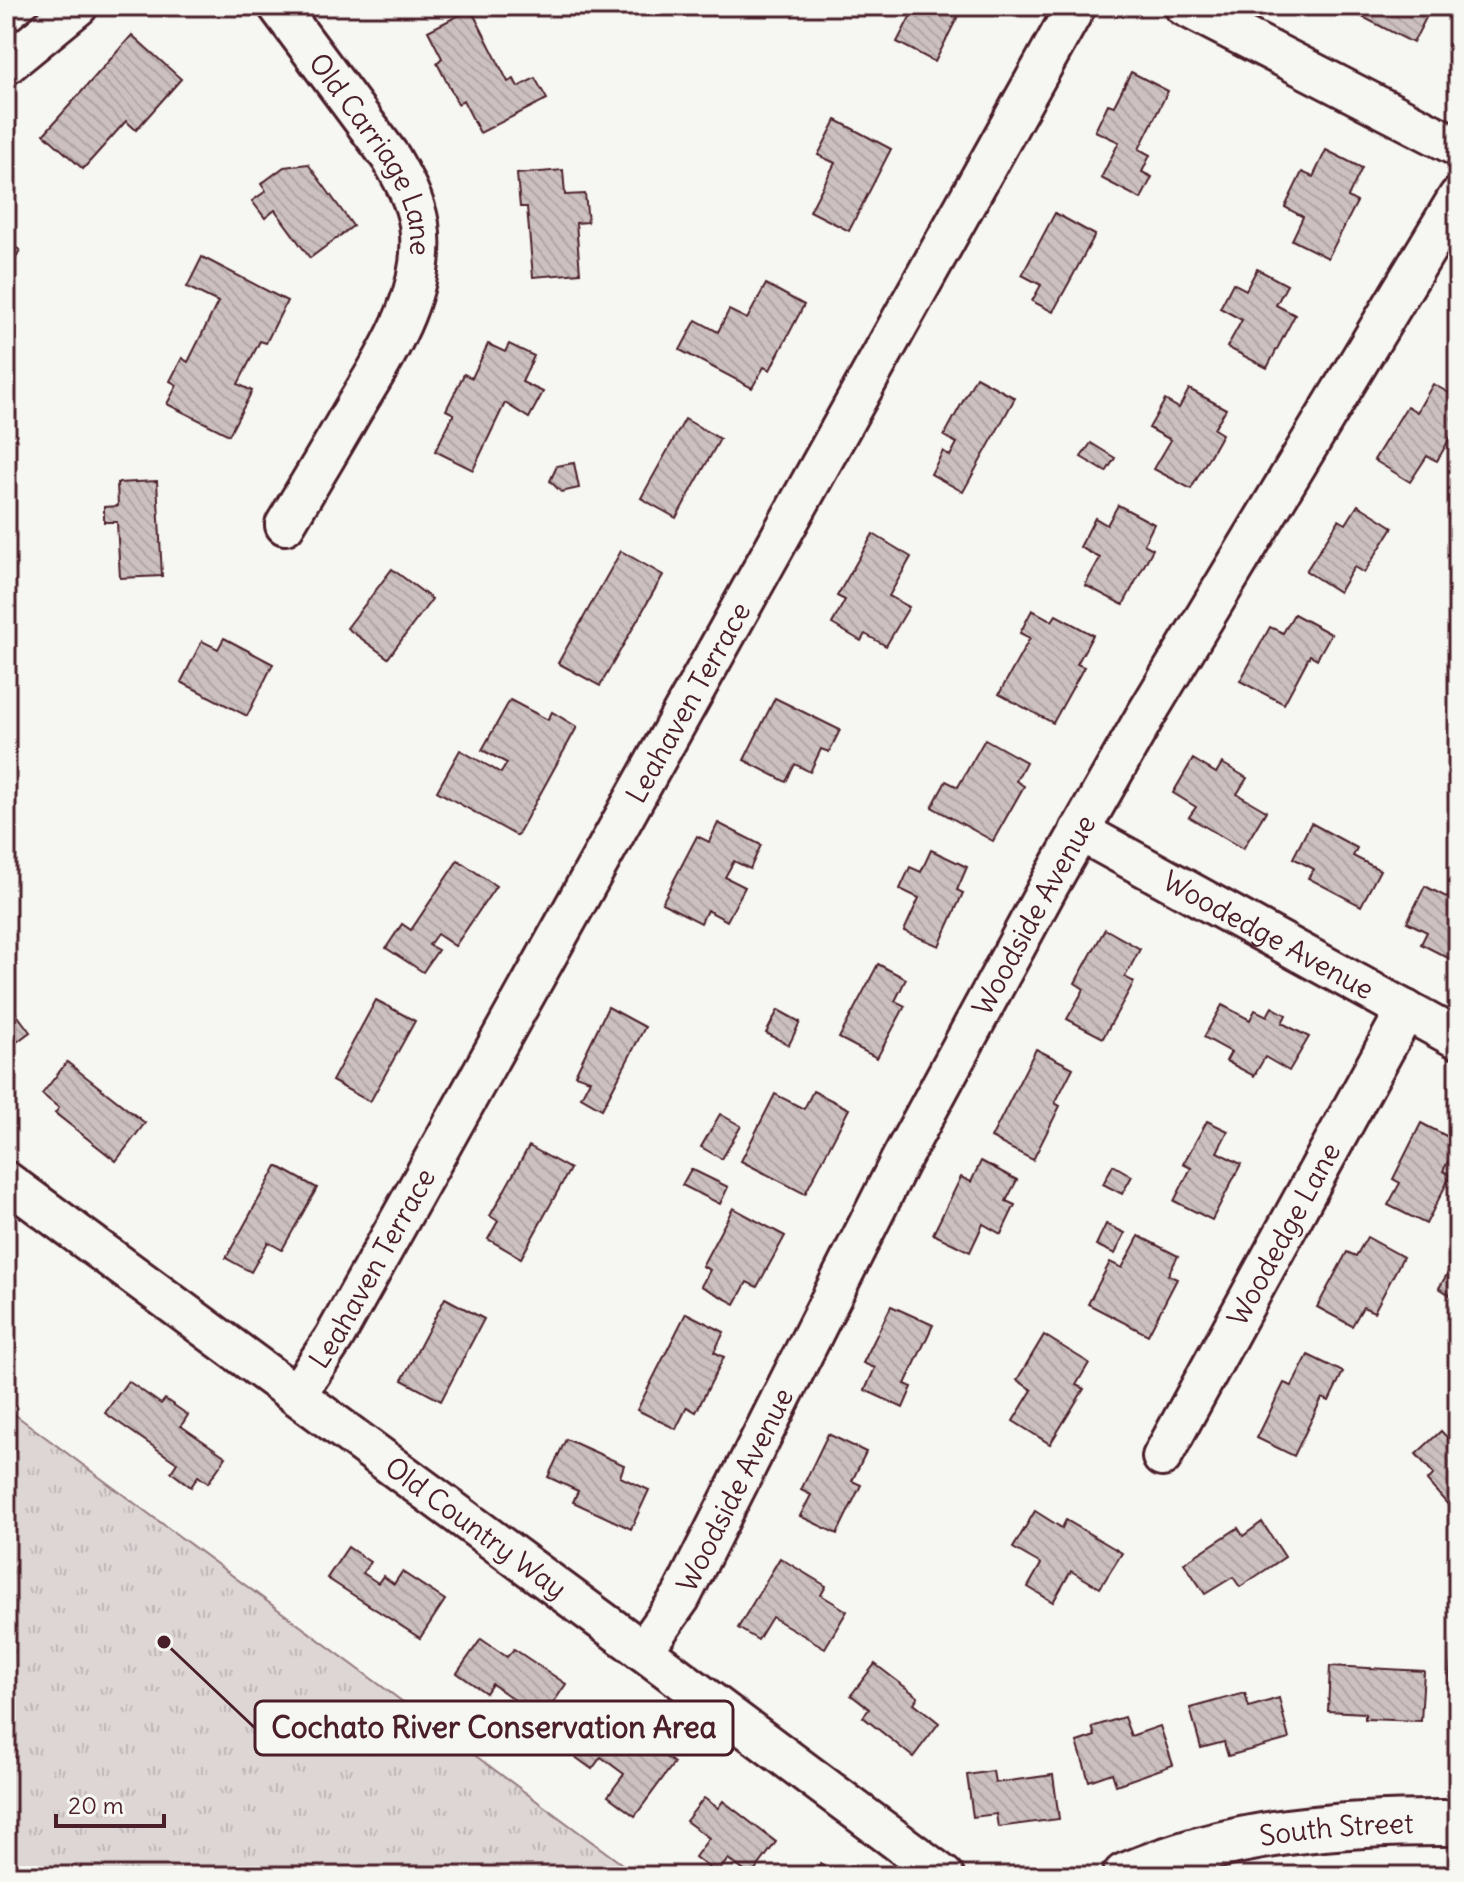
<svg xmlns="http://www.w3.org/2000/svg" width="1464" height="1882" font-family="Delius,sans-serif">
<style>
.park{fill:url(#park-tufts);stroke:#947a80;stroke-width:2}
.building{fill:url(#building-back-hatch);stroke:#4a1f2b;stroke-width:2}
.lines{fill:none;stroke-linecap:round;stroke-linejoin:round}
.minor-casing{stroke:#4a1f2b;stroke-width:44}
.secondary-casing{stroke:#4a1f2b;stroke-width:50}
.minor{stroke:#f6f6f2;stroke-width:38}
.secondary{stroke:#f6f6f2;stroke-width:44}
.labels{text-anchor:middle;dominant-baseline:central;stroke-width:6;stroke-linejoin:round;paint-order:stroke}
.street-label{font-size:28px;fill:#4a1f2b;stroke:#f6f6f2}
.leader{fill:none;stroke:#4a1f2b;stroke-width:3}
.callout-dot{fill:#4a1f2b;stroke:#f6f6f2;stroke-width:3}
.callout{fill:#f6f6f2;stroke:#4a1f2b;stroke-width:3}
.callout-label{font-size:30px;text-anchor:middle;font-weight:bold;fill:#4a1f2b}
</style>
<defs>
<pattern id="park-tufts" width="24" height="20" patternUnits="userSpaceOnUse" patternTransform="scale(2)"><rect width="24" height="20" fill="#ddd6d5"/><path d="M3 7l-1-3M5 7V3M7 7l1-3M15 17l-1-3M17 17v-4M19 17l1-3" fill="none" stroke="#bfb7b7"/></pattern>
<pattern id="building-back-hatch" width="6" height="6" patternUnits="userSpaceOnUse" patternTransform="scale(2)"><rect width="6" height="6" fill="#ccc1c0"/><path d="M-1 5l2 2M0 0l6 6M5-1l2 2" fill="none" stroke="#b1a5a5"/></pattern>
</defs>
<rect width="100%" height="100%" fill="#f6f6f2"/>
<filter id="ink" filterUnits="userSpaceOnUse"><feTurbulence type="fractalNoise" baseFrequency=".0125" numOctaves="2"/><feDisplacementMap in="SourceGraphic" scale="16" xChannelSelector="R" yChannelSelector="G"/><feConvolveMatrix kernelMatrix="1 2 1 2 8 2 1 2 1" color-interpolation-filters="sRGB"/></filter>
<g filter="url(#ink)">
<polygon class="park" points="6,1408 638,1876 6,1876"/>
<g class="building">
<polygon points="899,6 963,6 935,62 897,42 912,13"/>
<polygon points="1361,6 1432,6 1413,43 1357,14"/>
<polygon points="471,9 508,82 514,79 518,87 535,78 547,99 480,133 463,100 458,104 437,63 442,58 428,31"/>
<polygon points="132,35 181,79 136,130 126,121 83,169 44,134"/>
<polygon points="1131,72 1168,91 1139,149 1150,155 1142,172 1152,177 1141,199 1101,178 1119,142 1095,131 1108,104 1114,106"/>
<polygon points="836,120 891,149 849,231 810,211 835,163 818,155"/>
<polygon points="1326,150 1362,168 1348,197 1357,202 1328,258 1292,240 1303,217 1285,207 1302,172 1313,177"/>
<polygon points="308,164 353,226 310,258 275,210 265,218 252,201 266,191 261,184 284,167"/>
<polygon points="563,170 565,195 585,194 588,222 576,223 580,273 533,277 527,207 520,207 517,174"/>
<polygon points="1055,213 1095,235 1053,312 1032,301 1041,285 1022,275"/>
<polygon points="6,242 20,250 6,278"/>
<polygon points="202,257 287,301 266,343 260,341 238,384 252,391 229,435 167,404 177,385 170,381 182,358 188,362 218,302 187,287"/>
<polygon points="1257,269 1287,285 1276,305 1295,315 1267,368 1227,347 1242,320 1220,308 1233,283 1246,290"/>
<polygon points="766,284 804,305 770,370 764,367 752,388 680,350 696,320 718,332 729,310 747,319"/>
<polygon points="488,344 505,352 509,344 534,356 522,382 543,392 529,418 505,403 473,470 435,451 454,414 446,410 464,374 472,378"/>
<polygon points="976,377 1015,398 963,492 931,474 943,451 950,456 957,443 944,436"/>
<polygon points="1433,384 1458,398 1458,424 1437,461 1427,456 1410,482 1374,460 1407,406 1417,412"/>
<polygon points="1189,389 1226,409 1214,429 1222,434 1191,489 1154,469 1171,440 1149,428 1165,400 1179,408"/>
<polygon points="685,419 720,439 676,518 641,498"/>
<polygon points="1091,443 1115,458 1106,472 1081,457"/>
<polygon points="574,463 579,488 561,492 550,481 557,466"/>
<polygon points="157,481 162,576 120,578 117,522 104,522 104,507 118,506 117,483"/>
<polygon points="1118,505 1154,524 1144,544 1153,549 1123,605 1085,585 1100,558 1080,547 1095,518 1107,525"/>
<polygon points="1358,505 1393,527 1364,573 1354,567 1339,592 1306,571 1339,520 1346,524"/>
<polygon points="873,534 911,557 889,596 909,607 886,646 865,634 861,641 832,624 845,600 837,596"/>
<polygon points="621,551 663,575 600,686 558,663"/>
<polygon points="392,569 432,599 388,658 347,628"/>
<polygon points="1032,610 1052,621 1056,615 1093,635 1077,664 1084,667 1053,723 999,694 1030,638 1020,633"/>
<polygon points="1294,614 1331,634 1317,659 1310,655 1284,704 1240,681 1270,627 1283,633"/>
<polygon points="224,638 273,664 247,716 181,682 202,641 218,649"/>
<polygon points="775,698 840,730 829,752 821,749 810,772 795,764 786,782 744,760"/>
<polygon points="510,700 548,720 552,712 577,727 517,836 437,791 460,750 501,773 507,763 482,750"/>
<polygon points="985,739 1026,762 1016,781 1024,786 993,841 932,807 946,781 958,787"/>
<polygon points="1193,759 1216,773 1222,763 1247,778 1237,794 1266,811 1243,849 1189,817 1196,807 1173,793"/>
<polygon points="718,823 761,845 750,869 734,861 725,877 745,887 727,921 707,910 701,923 662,903 697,836 709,842"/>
<polygon points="1311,823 1357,848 1353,856 1380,870 1361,906 1308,878 1314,869 1293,858"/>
<polygon points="931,850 967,867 957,890 963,893 939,946 904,931 919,898 900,889 910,867 921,872"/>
<polygon points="458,860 496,886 455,946 437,934 429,945 438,950 423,972 386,948 402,924 411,930"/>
<polygon points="1425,886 1448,898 1453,888 1458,891 1458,963 1421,944 1427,932 1407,922"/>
<polygon points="1105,929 1140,949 1125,977 1134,982 1103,1038 1067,1019 1084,989 1075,983"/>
<polygon points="878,964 906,979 895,1001 905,1006 877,1058 839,1038"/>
<polygon points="6,1000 30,1032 6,1050"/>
<polygon points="376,1000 415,1021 370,1102 332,1081"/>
<polygon points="1222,1005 1250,1020 1255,1010 1267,1016 1272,1007 1286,1015 1282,1023 1309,1037 1289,1071 1265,1057 1254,1076 1226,1061 1231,1052 1204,1037"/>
<polygon points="608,1007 645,1027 602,1109 581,1097 590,1080 575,1075"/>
<polygon points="778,1010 800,1022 789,1045 766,1033"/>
<polygon points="1036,1049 1073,1068 1055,1103 1060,1106 1033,1160 991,1138"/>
<polygon points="67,1062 145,1123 116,1161 55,1113 59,1108 42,1094"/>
<polygon points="813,1091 849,1109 805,1194 741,1161 775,1094 804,1109"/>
<polygon points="720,1114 741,1126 722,1159 701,1147"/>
<polygon points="1207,1121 1228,1131 1217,1152 1241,1164 1212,1220 1174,1201 1191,1168 1183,1164"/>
<polygon points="1421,1123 1458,1142 1443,1171 1451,1175 1426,1224 1388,1205 1400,1183 1393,1179"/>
<polygon points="529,1146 570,1169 521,1258 488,1239 498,1221 490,1216"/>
<polygon points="981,1161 1017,1180 1006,1201 1015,1205 1001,1234 983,1224 970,1252 933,1234 961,1177 971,1182"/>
<polygon points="1113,1165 1132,1176 1122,1194 1103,1184"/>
<polygon points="277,1166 317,1188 282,1250 268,1242 251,1272 226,1258"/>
<polygon points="691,1169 728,1187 720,1204 682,1185"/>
<polygon points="733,1208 785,1236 757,1287 747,1282 735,1304 701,1286 710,1270 702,1266"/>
<polygon points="1106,1224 1125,1233 1115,1254 1096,1245"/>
<polygon points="1139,1236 1178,1256 1168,1275 1177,1279 1148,1335 1088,1304 1110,1262 1122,1268"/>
<polygon points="1367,1237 1403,1257 1374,1312 1363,1307 1352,1326 1317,1307 1347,1252 1356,1256"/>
<polygon points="1449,1271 1458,1276 1456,1299 1439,1288"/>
<polygon points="445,1298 484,1319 441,1401 402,1380"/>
<polygon points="891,1306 933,1325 905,1384 912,1387 903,1408 865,1390 875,1368 863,1363"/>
<polygon points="686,1313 724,1332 714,1352 724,1357 696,1412 687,1407 676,1429 637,1410"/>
<polygon points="1044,1335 1089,1363 1076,1385 1084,1389 1050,1444 1013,1421 1032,1390 1017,1380"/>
<polygon points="1308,1355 1343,1372 1329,1401 1322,1398 1294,1456 1257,1438 1284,1383 1292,1386"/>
<polygon points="128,1381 161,1404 165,1399 188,1415 181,1426 226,1457 208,1483 198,1476 191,1487 171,1472 177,1463 105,1413"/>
<polygon points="1441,1431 1458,1449 1458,1502 1451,1508 1427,1481 1434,1474 1416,1454"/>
<polygon points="828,1434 866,1452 852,1481 861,1485 837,1534 800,1516 811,1495 801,1490"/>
<polygon points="566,1439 624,1465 620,1477 649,1490 631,1529 573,1502 578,1491 548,1477"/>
<polygon points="1035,1511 1062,1528 1066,1520 1122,1553 1100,1588 1071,1571 1053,1602 1028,1587 1041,1564 1013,1548"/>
<polygon points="1262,1522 1285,1557 1240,1587 1233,1577 1205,1594 1184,1563 1238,1528 1243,1536"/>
<polygon points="348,1547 370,1562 363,1573 378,1583 383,1576 394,1584 402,1572 445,1600 420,1638 327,1578"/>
<polygon points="780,1558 826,1586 821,1595 847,1611 825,1648 772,1617 758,1640 738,1628"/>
<polygon points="1453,1637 1458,1637 1458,1699 1448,1698"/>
<polygon points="481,1639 507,1657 514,1649 566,1684 542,1719 492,1684 486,1693 457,1673"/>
<polygon points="875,1664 918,1697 914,1703 939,1723 913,1757 863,1717 869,1709 851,1695"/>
<polygon points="1330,1666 1424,1671 1421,1721 1365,1719 1365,1713 1328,1711"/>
<polygon points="1245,1693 1249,1707 1279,1698 1289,1739 1228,1756 1224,1742 1201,1748 1190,1708"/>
<polygon points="1124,1717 1131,1736 1160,1726 1173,1765 1116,1785 1112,1773 1089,1781 1077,1742 1095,1736 1092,1727"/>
<polygon points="600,1721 617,1733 623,1725 674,1763 635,1816 608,1796 624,1774 601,1757 592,1769 574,1756"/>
<polygon points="993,1771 995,1783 1053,1775 1059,1819 998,1827 996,1814 973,1817 967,1775"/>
<polygon points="704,1798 718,1808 723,1801 776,1842 751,1876 728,1859 717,1874 695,1857 709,1838 686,1821"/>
<polygon points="820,1864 837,1876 812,1876"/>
</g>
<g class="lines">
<g class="minor-casing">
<g id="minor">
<path id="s1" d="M278,6L391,158C403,179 415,200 419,224C429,294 384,358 350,415C329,452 307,488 285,525"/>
<polyline points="1184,6 1458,147"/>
<polyline points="6,65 78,6"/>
<path id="s2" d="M1079,831L1458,1039"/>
<path id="s3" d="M6,1181L643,1651L944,1876"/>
<path id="s4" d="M296,1395L334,1338L1076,6"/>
<path id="s5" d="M1162,1457L1406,1010"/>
<path id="s6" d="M643,1651L681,1597L900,1161L1047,889L1144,718L1458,197"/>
</g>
</g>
<g class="secondary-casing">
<g id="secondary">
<path id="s7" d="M1125,1876C1230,1830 1345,1822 1458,1823"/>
</g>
</g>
<use href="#minor" class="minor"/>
<use href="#secondary" class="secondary"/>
</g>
</g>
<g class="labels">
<g class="street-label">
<text stroke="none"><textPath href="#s1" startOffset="178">Old Carriage Lane</textPath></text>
<text stroke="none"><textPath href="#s4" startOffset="796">Leahaven Terrace</textPath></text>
<text stroke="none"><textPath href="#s6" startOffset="834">Woodside Avenue</textPath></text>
<text stroke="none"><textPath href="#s2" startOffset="216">Woodedge Avenue</textPath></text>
<text stroke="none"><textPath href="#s5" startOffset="254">Woodedge Lane</textPath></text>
<text stroke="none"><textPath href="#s4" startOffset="148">Leahaven Terrace</textPath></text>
<text stroke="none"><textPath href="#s6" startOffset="186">Woodside Avenue</textPath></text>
<text stroke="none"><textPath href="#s3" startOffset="584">Old Country Way</textPath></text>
<text stroke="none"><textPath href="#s7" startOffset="218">South Street</textPath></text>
</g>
</g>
<path class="leader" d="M164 1642L255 1728"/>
<circle class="callout-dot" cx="164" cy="1642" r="8"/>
<rect class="callout" x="255" y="1701" width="478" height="54" rx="8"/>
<g class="callout-label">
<text x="494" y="1738">Cochato River Conservation Area</text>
</g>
<rect width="1464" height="1882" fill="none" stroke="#f6f6f2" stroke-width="32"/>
<rect x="16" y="16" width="1432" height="1850" fill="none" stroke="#4a1f2b" stroke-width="3" filter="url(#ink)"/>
<path d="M56 1814v12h108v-12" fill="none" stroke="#4a1f2b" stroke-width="4"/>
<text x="68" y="1814" font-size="24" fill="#4a1f2b" stroke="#f6f6f2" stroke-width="6" paint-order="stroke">20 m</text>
</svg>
